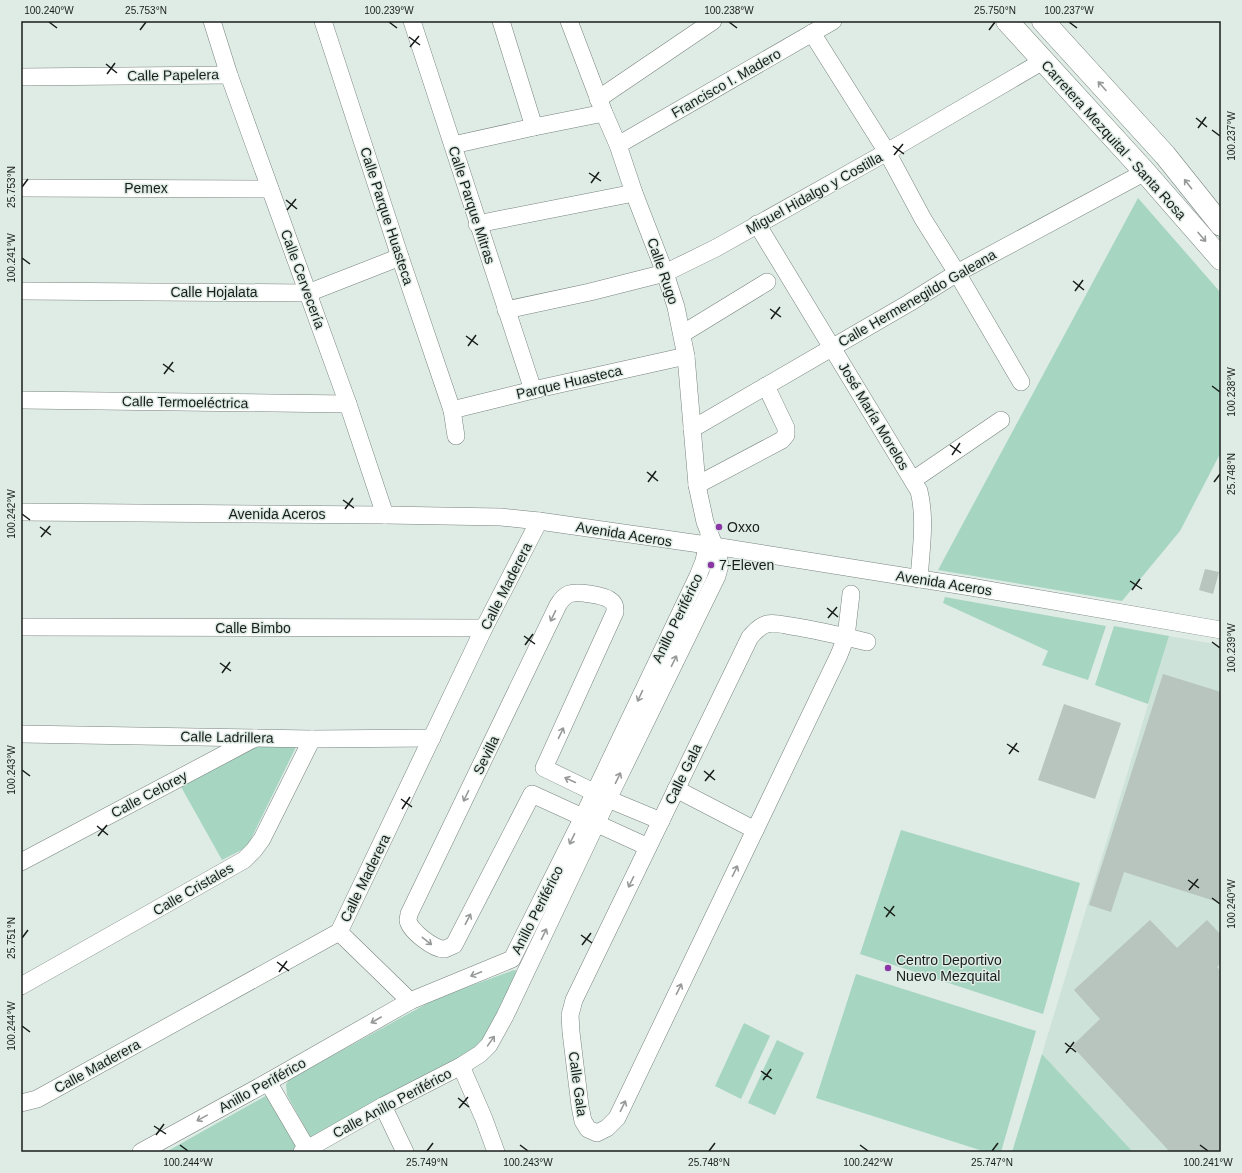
<svg xmlns="http://www.w3.org/2000/svg" width="1242" height="1173" font-family="Arial,sans-serif">
<style>
.built{fill:#cde2d8}
.green{fill:#a6d5c1}
.building{fill:#b8c4be}
.lines{fill:none;stroke-linecap:round;stroke-linejoin:round}
.minor-casing{stroke:#78837e;stroke-width:18}
.major-casing{stroke:#78837e;stroke-width:23}
.minor{stroke:#fff;stroke-width:17}
.major{stroke:#fff;stroke-width:22}
.oneway{stroke:#979998}
.ticks{fill:none;stroke:#181d1b;stroke-width:1.5}
.poi-dot{fill:#8a36a4;stroke:#dfece6;stroke-width:1.5}
.labels{text-anchor:middle;dominant-baseline:central;stroke-width:3;stroke-linejoin:round;paint-order:stroke}
.street-label{font-size:14px;fill:#181d1b;stroke:#dfece6}
.poi-label{font-size:14px;fill:#181d1b;stroke:#dfece6;text-anchor:start}
.neatline{fill:none;stroke:#181d1b;stroke-width:1.5}
.ticks-label{font-size:10px;text-anchor:middle;fill:#181d1b}
</style>
<rect width="100%" height="100%" fill="#dfece6"/>
<polygon class="built" points="1169,636 1221,645 1221,1152 1133,1152 1042,1054"/>
<g class="green">
<polygon points="1138,198 1221,293 1221,452 1180,531 1122,601 938,570"/>
<polygon points="945,597 1106,626 1088,680 1042,665 1048,651 943,603"/>
<polygon points="1114,626 1169,636 1148,704 1095,685"/>
<polygon points="254,744 296,747 247,847 222,860 180,785"/>
<polygon points="901,830 1080,883 1043,1014 860,954"/>
<polygon points="514,970 517,971 480,1050 314,1139 310,1137 287,1095 286,1084 290,1079 437,998"/>
<polygon points="856,974 1036,1031 1001,1152 986,1152 816,1098"/>
<polygon points="744,1023 770,1036 741,1099 715,1086"/>
<polygon points="777,1040 804,1053 775,1115 748,1103"/>
<polygon points="1042,1054 1133,1152 1012,1152"/>
<polygon points="269,1094 300,1150 297,1152 166,1152"/>
</g>
<g class="building">
<polygon points="1205,569 1219,572 1213,594 1199,590"/>
<polygon points="1163,674 1221,692 1221,903 1124,872 1111,912 1089,905"/>
<polygon points="1064,704 1121,723 1095,799 1038,780"/>
<polygon points="1150,920 1177,948 1207,920 1221,935 1221,963 1217,967 1221,972 1221,1152 1170,1152 1072,1046 1100,1019 1074,990"/>
</g>
<g class="lines">
<g class="minor-casing">
<g id="minor">
<polyline points="212,21 229,75 348,404 385,515"/>
<polyline points="323,21 400,257 452,410 456,436"/>
<polyline points="412,21 533,390"/>
<polyline points="501,21 534,127"/>
<polyline points="812,33 887,152 923,219 957,273 1021,382"/>
<polyline points="21,77 229,75"/>
<polyline points="598,99 713,21"/>
<polyline points="453,145 534,127 604,113"/>
<polyline points="618,145 833,21"/>
<polyline points="21,188 270,189"/>
<polyline points="477,224 634,193"/>
<path d="M757,224L919,491C926,519 921,550 919,579"/>
<polyline points="21,291 308,293 400,257"/>
<polyline points="506,310 590,292 665,273 716,248 887,152 1043,61"/>
<polyline points="682,334 767,282"/>
<polyline points="21,400 348,404"/>
<polyline points="452,410 533,390 686,356"/>
<polyline points="692,429 909,303 957,273 1145,172"/>
<polyline points="913,480 1001,420"/>
<polyline points="697,485 782,440 786,435 786,428 766,386"/>
<polyline points="21,512 385,515 501,517 539,521 714,546 971,587 1221,630"/>
<path d="M851,594L846,637L839,655L617,1118L607,1128L597,1133L588,1129L583,1121L580,1106L571,1032L570,1015L574,1000L750,637C755,632 759,626 767,624C774,622 784,625 791,626C817,630 842,636 867,642"/>
<polyline points="21,627 484,628"/>
<polyline points="21,734 312,739 432,738"/>
<polyline points="676,789 755,830"/>
<path d="M648,847L532,794L454,945C451,946 448,948 445,949C434,950 409,930 408,920C408,918 409,916 409,914L558,605C561,600 564,596 569,594C577,591 605,595 611,601C615,604 615,607 615,612L544,768L608,799L661,821"/>
<polyline points="21,862 255,738"/>
<polyline points="339,932 410,1001"/>
<polyline points="21,986 244,860 254,850 262,839 312,739"/>
<polyline points="461,1066 484,1119 496,1152"/>
<polyline points="268,1082 309,1152"/>
<polyline points="21,1103 37,1099 339,932 484,628 539,521"/>
<polyline points="383,1106 405,1152"/>
<polyline points="141,1152 268,1082 410,1001 512,959 583,817 698,576 704,561 709,535"/>
<polyline points="302,1152 383,1106 461,1066 480,1054 489,1045 505,1016 608,799 717,576 720,565 718,555 705,522 697,485 686,356 676,307 665,273 634,193 618,145 604,113 569,21"/>
</g>
</g>
<g class="major-casing">
<g id="major">
<polyline points="1007,21 1145,172 1221,259"/>
<polyline points="1043,21 1165,155 1221,225"/>
</g>
</g>
<use href="#minor" class="minor"/>
<use href="#major" class="major"/>
</g>
<defs><path id="oneway-shaft" d="M-6 0H5M1.5-3L5.5 0L1.5 3" fill="none" stroke-width="1.6" stroke-linecap="round" stroke-linejoin="round"/></defs>
<g class="oneway">
<use href="#oneway-shaft" transform="translate(1102 86) rotate(-132)"/>
<use href="#oneway-shaft" transform="translate(1188 184) rotate(-128)"/>
<use href="#oneway-shaft" transform="translate(1202 237) rotate(49)"/>
<use href="#oneway-shaft" transform="translate(553 616) rotate(116)"/>
<use href="#oneway-shaft" transform="translate(674 661) rotate(-64)"/>
<use href="#oneway-shaft" transform="translate(640 696) rotate(115)"/>
<use href="#oneway-shaft" transform="translate(561 733) rotate(-65)"/>
<use href="#oneway-shaft" transform="translate(618 778) rotate(-64)"/>
<use href="#oneway-shaft" transform="translate(570 780) rotate(-155)"/>
<use href="#oneway-shaft" transform="translate(466 796) rotate(116)"/>
<use href="#oneway-shaft" transform="translate(572 839) rotate(116)"/>
<use href="#oneway-shaft" transform="translate(735 871) rotate(-64)"/>
<use href="#oneway-shaft" transform="translate(631 882) rotate(116)"/>
<use href="#oneway-shaft" transform="translate(468 919) rotate(-63)"/>
<use href="#oneway-shaft" transform="translate(544 934) rotate(-64)"/>
<use href="#oneway-shaft" transform="translate(427 941) rotate(38)"/>
<use href="#oneway-shaft" transform="translate(476 974) rotate(158)"/>
<use href="#oneway-shaft" transform="translate(679 989) rotate(-64)"/>
<use href="#oneway-shaft" transform="translate(376 1020) rotate(150)"/>
<use href="#oneway-shaft" transform="translate(491 1041) rotate(-55)"/>
<use href="#oneway-shaft" transform="translate(623 1106) rotate(-64)"/>
<use href="#oneway-shaft" transform="translate(202 1118) rotate(151)"/>
</g>
<path class="ticks" d="M49,22L57,28M389,22L397,28M729,22L737,28M1069,22L1077,28M140,30L146,22M989,30L995,22M409,37L420,45M410,47L419,36M106,64L117,73M107,74L115,63M1196,118L1207,127M1198,128L1206,117M1212,130L1220,136M893,146L904,154M894,155L903,144M589,173L601,181M591,183L599,172M22,187L28,179M286,200L297,209M287,210L296,199M22,258L30,264M1073,281L1084,290M1075,291L1083,280M770,309L781,317M771,319L780,307M466,336L478,345M468,346L476,335M163,364L174,372M164,374L173,362M1212,386L1220,392M950,445L961,453M952,455L960,443M647,472L658,481M648,482L656,471M1214,482L1220,474M343,500L354,508M345,509L353,498M22,514L30,520M40,527L51,535M41,537L50,526M1130,581L1142,589M1132,590L1140,579M827,608L838,617M828,618L837,607M524,636L535,644M1212,642L1220,648M525,645L533,634M220,663L231,671M222,673L230,662M1007,744L1019,752M1009,754L1017,743M22,770L30,776M704,771L715,780M705,781L714,770M401,799L412,807M402,809L410,797M97,826L108,835M98,836L107,825M1188,880L1199,888M1189,890L1198,879M1212,898L1220,904M884,907L895,916M886,917L894,906M581,935L592,943M22,938L28,930M582,945L591,933M277,962L289,971M279,972L287,961M22,1026L30,1032M1065,1043L1076,1052M1066,1053L1074,1042M761,1071L772,1079M763,1080L771,1069M458,1098L469,1107M459,1108L468,1097M154,1126L166,1134M156,1135L164,1124M180,1145L188,1151M520,1145L528,1151M860,1145L868,1151M1200,1145L1208,1151M427,1151L433,1143M709,1151L715,1143M992,1151L998,1143"/>
<g class="poi-dot">
<circle cx="719" cy="527" r="4"/>
<circle cx="711" cy="565" r="4"/>
<circle cx="888" cy="968" r="4"/>
</g>
<g class="labels">
<g class="street-label">
<text transform="translate(173 75) rotate(-1)">Calle Papelera</text>
<text transform="translate(726 83) rotate(-30)">Francisco I. Madero</text>
<text transform="translate(1114 140) rotate(48)">Carretera Mezquital - Santa Rosa</text>
<text x="146" y="188">Pemex</text>
<text transform="translate(814 193) rotate(-29)">Miguel Hidalgo y Costilla</text>
<text transform="translate(472 205) rotate(72)">Calle Parque Mitras</text>
<text transform="translate(387 216) rotate(72)">Calle Parque Huasteca</text>
<text transform="translate(663 271) rotate(71)">Calle Rugo</text>
<text transform="translate(303 279) rotate(70)">Calle Cervecería</text>
<text x="214" y="292">Calle Hojalata</text>
<text transform="translate(917 298) rotate(-30)">Calle Hermenegildo Galeana</text>
<text transform="translate(569 382) rotate(-13)">Parque Huasteca</text>
<text transform="translate(185 402) rotate(1)">Calle Termoeléctrica</text>
<text transform="translate(874 416) rotate(59)">José María Morelos</text>
<text x="277" y="514">Avenida Aceros</text>
<text transform="translate(624 534) rotate(9)">Avenida Aceros</text>
<text transform="translate(944 583) rotate(9)">Avenida Aceros</text>
<text transform="translate(506 586) rotate(-63)">Calle Maderera</text>
<text transform="translate(677 618) rotate(-64)">Anillo Periférico</text>
<text x="253" y="628">Calle Bimbo</text>
<text transform="translate(227 737) rotate(1)">Calle Ladrillera</text>
<text transform="translate(486 755) rotate(-64)">Sevilla</text>
<text transform="translate(683 774) rotate(-64)">Calle Gala</text>
<text transform="translate(149 794) rotate(-28)">Calle Celorey</text>
<text transform="translate(365 878) rotate(-64)">Calle Maderera</text>
<text transform="translate(193 889) rotate(-30)">Calle Cristales</text>
<text transform="translate(537 910) rotate(-63)">Anillo Periférico</text>
<text transform="translate(97 1066) rotate(-29)">Calle Maderera</text>
<text transform="translate(578 1084) rotate(82)">Calle Gala</text>
<text transform="translate(262 1085) rotate(-29)">Anillo Periférico</text>
<text transform="translate(392 1103) rotate(-28)">Calle Anillo Periférico</text>
</g>
<g class="poi-label">
<text x="727" y="527">Oxxo</text>
<text x="719" y="565">7-Eleven</text>
<text x="896" y="960">Centro Deportivo<tspan x="896" dy="16">Nuevo Mezquital</tspan></text>
</g>
</g>
<rect width="1242" height="1173" fill="none" stroke="#dfece6" stroke-width="44"/>
<rect x="22" y="22" width="1198" height="1129" class="neatline"/>
<g class="ticks-label">
<text x="49" y="14">100.240°W</text>
<text x="146" y="14">25.753°N</text>
<text x="389" y="14">100.239°W</text>
<text x="729" y="14">100.238°W</text>
<text x="995" y="14">25.750°N</text>
<text x="1069" y="14">100.237°W</text>
<text transform="translate(1231 136) rotate(-90)" y="4">100.237°W</text>
<text transform="translate(11 187) rotate(-90)" y="4">25.753°N</text>
<text transform="translate(11 258) rotate(-90)" y="4">100.241°W</text>
<text transform="translate(1231 392) rotate(-90)" y="4">100.238°W</text>
<text transform="translate(1231 474) rotate(-90)" y="4">25.748°N</text>
<text transform="translate(11 514) rotate(-90)" y="4">100.242°W</text>
<text transform="translate(1231 648) rotate(-90)" y="4">100.239°W</text>
<text transform="translate(11 770) rotate(-90)" y="4">100.243°W</text>
<text transform="translate(1231 904) rotate(-90)" y="4">100.240°W</text>
<text transform="translate(11 938) rotate(-90)" y="4">25.751°N</text>
<text transform="translate(11 1026) rotate(-90)" y="4">100.244°W</text>
<text x="188" y="1166">100.244°W</text>
<text x="427" y="1166">25.749°N</text>
<text x="528" y="1166">100.243°W</text>
<text x="709" y="1166">25.748°N</text>
<text x="868" y="1166">100.242°W</text>
<text x="992" y="1166">25.747°N</text>
<text x="1208" y="1166">100.241°W</text>
</g>
</svg>
